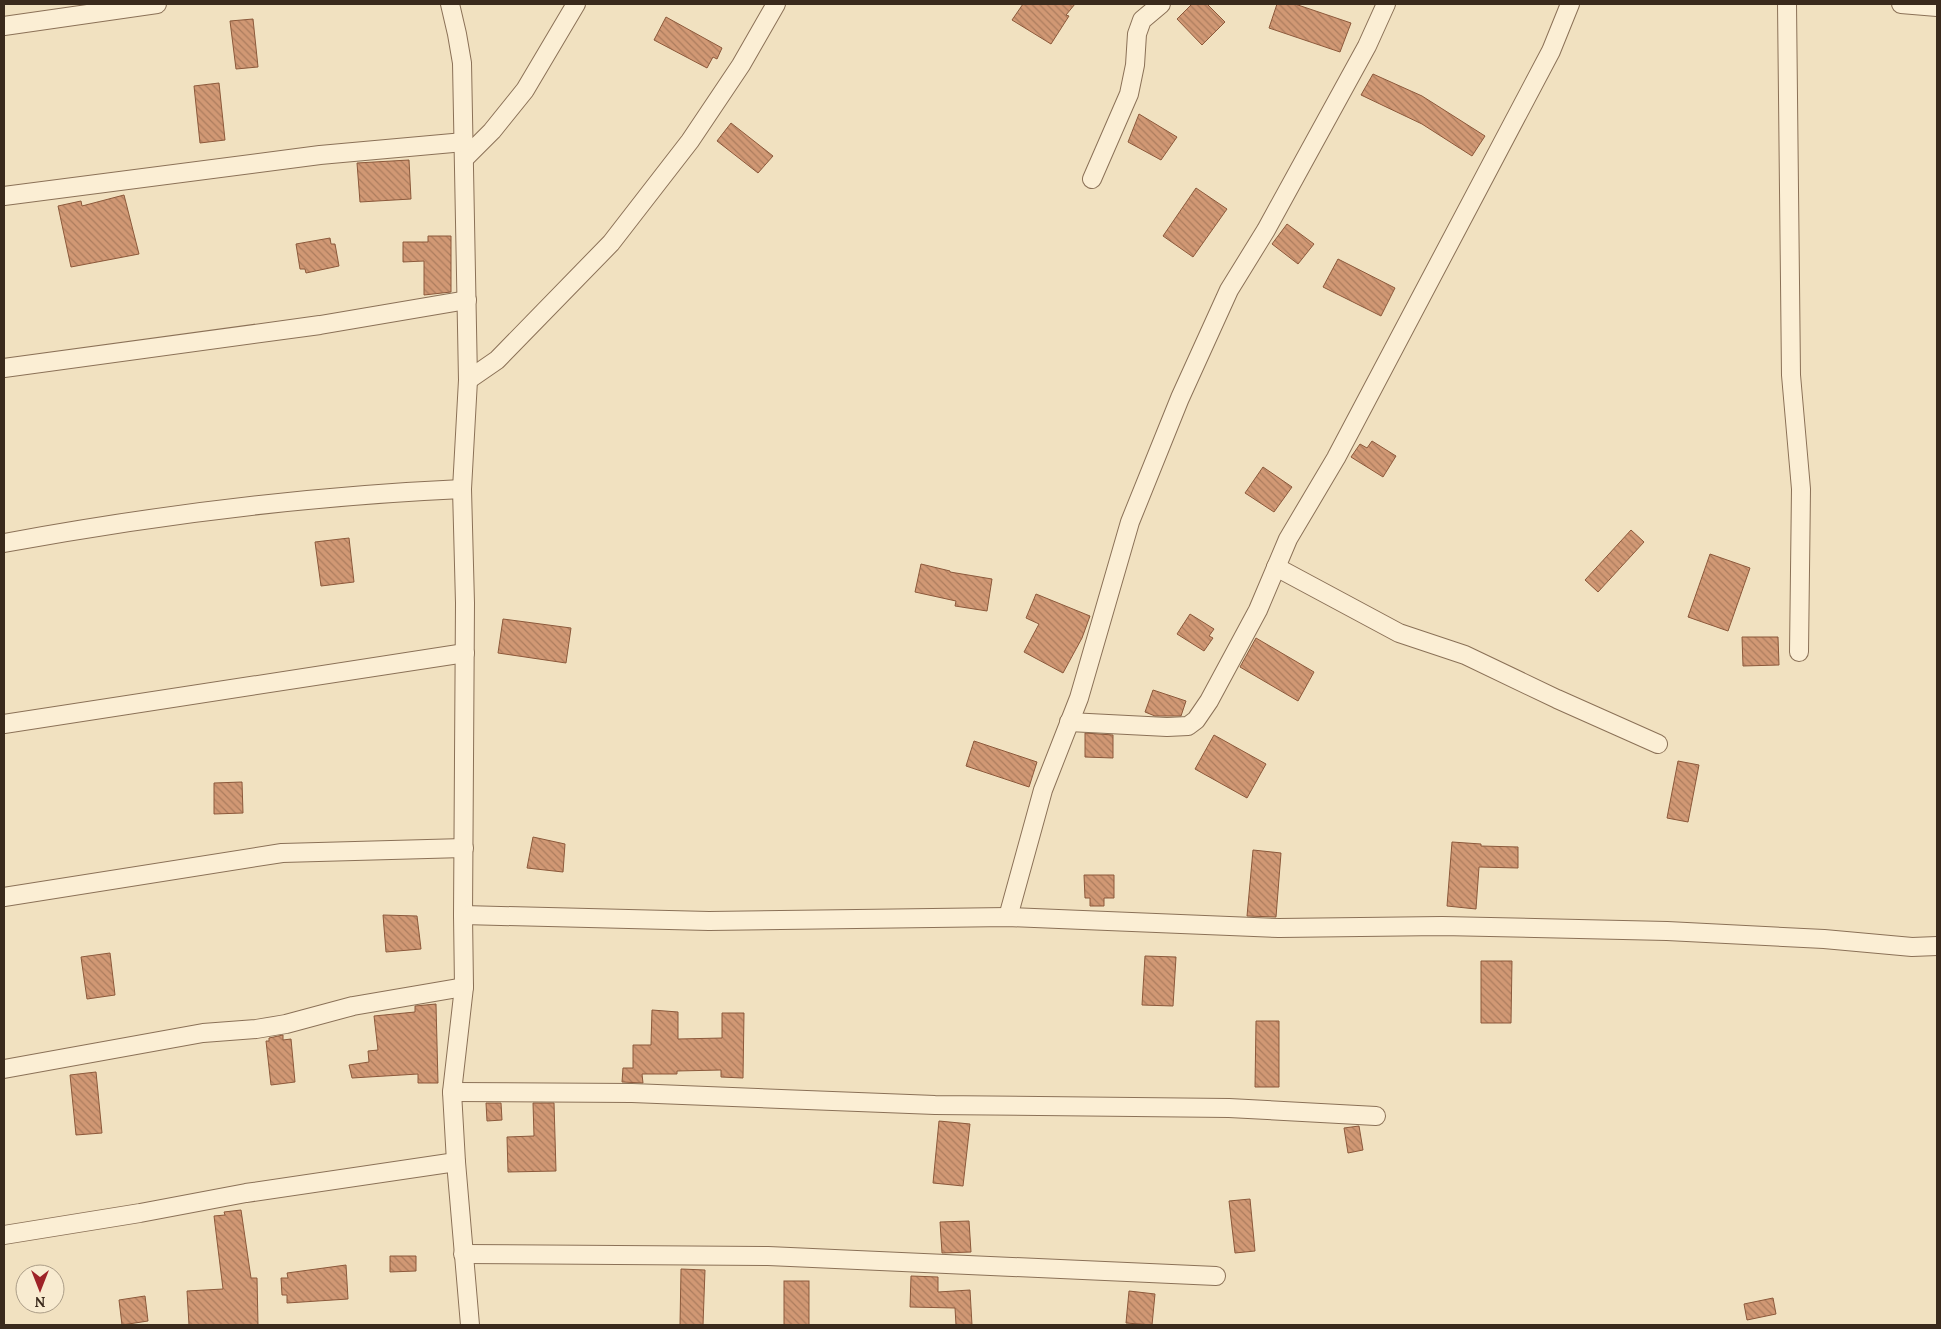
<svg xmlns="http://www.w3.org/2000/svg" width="1941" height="1329" font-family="Lora,serif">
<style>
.building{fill:url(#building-back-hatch);stroke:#8c593b}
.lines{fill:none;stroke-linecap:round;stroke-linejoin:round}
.minor-casing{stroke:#8b7157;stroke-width:20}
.minor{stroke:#fbeed4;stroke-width:18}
</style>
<defs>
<pattern id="building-back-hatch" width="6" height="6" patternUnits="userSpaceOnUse" patternTransform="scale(1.25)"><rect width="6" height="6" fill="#d19874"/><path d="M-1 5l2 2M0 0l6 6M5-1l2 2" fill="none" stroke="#ab7c5e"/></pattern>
</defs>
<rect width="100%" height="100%" fill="#f1e1c0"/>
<g class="building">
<polygon points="1023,4 1075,4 1066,15 1069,16 1051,44 1012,20"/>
<polygon points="1192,4 1207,4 1225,22 1202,45 1177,19"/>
<polygon points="1277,4 1295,4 1351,23 1340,52 1269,28"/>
<polygon points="666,17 722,48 717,59 713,57 707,68 654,40"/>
<polygon points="253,19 258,67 236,69 230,21"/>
<polygon points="1373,74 1422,96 1485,136 1472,156 1422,124 1361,95"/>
<polygon points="219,83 225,140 200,143 194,86"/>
<polygon points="1139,114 1177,137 1161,160 1128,142"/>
<polygon points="731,123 773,156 758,173 717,141"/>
<polygon points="409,160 411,199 360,202 357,163"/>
<polygon points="1196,188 1227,209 1193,257 1163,236"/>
<polygon points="124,195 139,254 71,267 58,206 81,201 82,206"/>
<polygon points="1287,224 1314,244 1298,264 1272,244"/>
<polygon points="428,236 451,236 451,292 424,295 424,261 403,262 403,242 428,242"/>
<polygon points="330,238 331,244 335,244 339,266 306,273 305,269 300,269 296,244"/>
<polygon points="1338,259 1395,288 1381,316 1323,287"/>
<polygon points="1372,441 1396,456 1383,477 1351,457 1360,444 1367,448"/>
<polygon points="1263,467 1292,487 1274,512 1245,493"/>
<polygon points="1631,530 1644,542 1598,592 1585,580"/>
<polygon points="349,538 354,582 321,586 315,542"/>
<polygon points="1710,554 1750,568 1728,631 1688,617"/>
<polygon points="921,564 950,571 950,572 992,579 987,611 955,606 956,601 915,592"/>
<polygon points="1036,594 1090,616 1082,638 1063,673 1024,652 1039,624 1026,618"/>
<polygon points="1190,614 1214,629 1209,636 1213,638 1204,651 1177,634"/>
<polygon points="503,619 571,628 566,663 498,653"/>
<polygon points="1742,637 1778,637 1779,665 1743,666"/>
<polygon points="1256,638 1314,672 1298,701 1240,667"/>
<polygon points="1153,690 1186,701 1181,716 1155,716 1145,712"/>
<polygon points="1085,733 1113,735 1113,758 1085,757"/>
<polygon points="1214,735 1266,764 1247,798 1195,769"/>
<polygon points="974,741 1037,762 1029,787 966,766"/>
<polygon points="1678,761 1699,765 1688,822 1667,818"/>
<polygon points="242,782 243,813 214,814 214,783"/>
<polygon points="533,837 565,844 563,872 527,868"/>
<polygon points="1452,842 1481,844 1481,846 1518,847 1518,868 1479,867 1476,909 1447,906"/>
<polygon points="1253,850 1281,853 1276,917 1247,916"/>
<polygon points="1084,875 1114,875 1114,898 1104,898 1104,906 1090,906 1090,898 1085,898"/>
<polygon points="383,915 417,916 421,949 386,952"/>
<polygon points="110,953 115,995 87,999 81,957"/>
<polygon points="1145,956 1176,957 1173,1006 1142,1005"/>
<polygon points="1481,961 1512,961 1511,1023 1481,1023"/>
<polygon points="436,1004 438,1083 418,1083 418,1074 352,1078 349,1065 369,1062 368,1051 378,1050 374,1016 415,1012 415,1006"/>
<polygon points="652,1010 678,1012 678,1039 722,1038 722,1013 744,1013 743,1078 721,1077 721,1070 677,1071 677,1074 642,1074 643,1083 622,1082 623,1068 633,1068 633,1045 651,1045"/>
<polygon points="1256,1021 1279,1021 1279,1087 1255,1087"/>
<polygon points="283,1035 283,1040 291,1039 295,1082 271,1085 266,1041 269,1041 269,1038"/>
<polygon points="96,1072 102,1133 76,1135 70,1075"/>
<polygon points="486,1103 501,1103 502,1120 487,1121"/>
<polygon points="533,1103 554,1103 556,1171 508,1172 507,1137 534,1136"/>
<polygon points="939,1121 970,1124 963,1186 933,1183"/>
<polygon points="1359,1126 1363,1150 1348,1153 1344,1128"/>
<polygon points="1250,1199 1255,1251 1235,1253 1229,1201"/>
<polygon points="241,1210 251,1278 257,1278 258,1325 189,1325 187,1291 223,1289 214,1216 225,1215 224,1212"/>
<polygon points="969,1221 971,1252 942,1253 940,1222"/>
<polygon points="390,1256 416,1256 416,1271 390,1272"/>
<polygon points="346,1265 348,1299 287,1303 287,1295 282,1295 281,1278 288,1278 287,1273"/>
<polygon points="681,1269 705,1270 703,1325 680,1325"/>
<polygon points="911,1276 938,1277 938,1292 970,1290 972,1325 956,1325 955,1308 910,1307"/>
<rect x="784" y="1281" width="25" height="44"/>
<polygon points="1129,1291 1155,1294 1152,1325 1126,1323"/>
<polygon points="145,1296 148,1321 122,1325 119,1300"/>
<polygon points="1773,1298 1776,1314 1747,1320 1744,1304"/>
</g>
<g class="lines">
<g class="minor-casing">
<g id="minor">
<polyline points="450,4 457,34 462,63 468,380 462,489 465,603 463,915 464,987 452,1092 456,1162 470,1325"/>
<polyline points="1787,4 1791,375 1801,489 1799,652"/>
<polyline points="1901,4 1937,7"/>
<polyline points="4,26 157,4"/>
<polyline points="465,158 492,131 525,90 576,4"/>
<polyline points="1092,179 1129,94 1135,65 1137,34 1142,20 1161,4"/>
<polyline points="4,196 320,155 464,142"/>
<polyline points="4,368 320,325 467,300"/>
<polyline points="468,380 497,360 611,243 690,141 741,65 776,4"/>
<path d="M4,543C155,515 308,496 462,489"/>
<polyline points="1276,567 1399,633 1465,655 1557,699 1658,744"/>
<polyline points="1069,722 1167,727 1188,726 1196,720 1209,701 1258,610 1288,539 1336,458 1551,51 1570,4"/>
<polyline points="4,724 465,653"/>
<polyline points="4,897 282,853 464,848"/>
<polyline points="463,915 709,921 1008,917 1279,928 1442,926 1667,931 1824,939 1912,947 1937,946"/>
<polyline points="1008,917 1043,790 1079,698 1130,522 1180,398 1229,290 1266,230 1367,46 1386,4"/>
<polyline points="4,1069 203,1033 256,1029 286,1024 353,1006 464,987"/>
<polyline points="452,1092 632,1093 935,1105 1229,1108 1376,1116"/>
<polyline points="4,1235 140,1213 246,1193 456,1162"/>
<polyline points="463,1254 768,1256 1216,1276"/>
</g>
</g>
<use href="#minor" class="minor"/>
</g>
<rect width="1941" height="1329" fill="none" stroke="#3a2a1c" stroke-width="10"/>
<g transform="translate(40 1289) rotate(180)"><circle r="24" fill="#f8ebd0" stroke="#ac9e88"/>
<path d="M0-4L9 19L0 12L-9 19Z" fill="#9e2328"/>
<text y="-8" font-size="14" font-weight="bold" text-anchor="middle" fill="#3a2a1c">N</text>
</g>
</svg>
